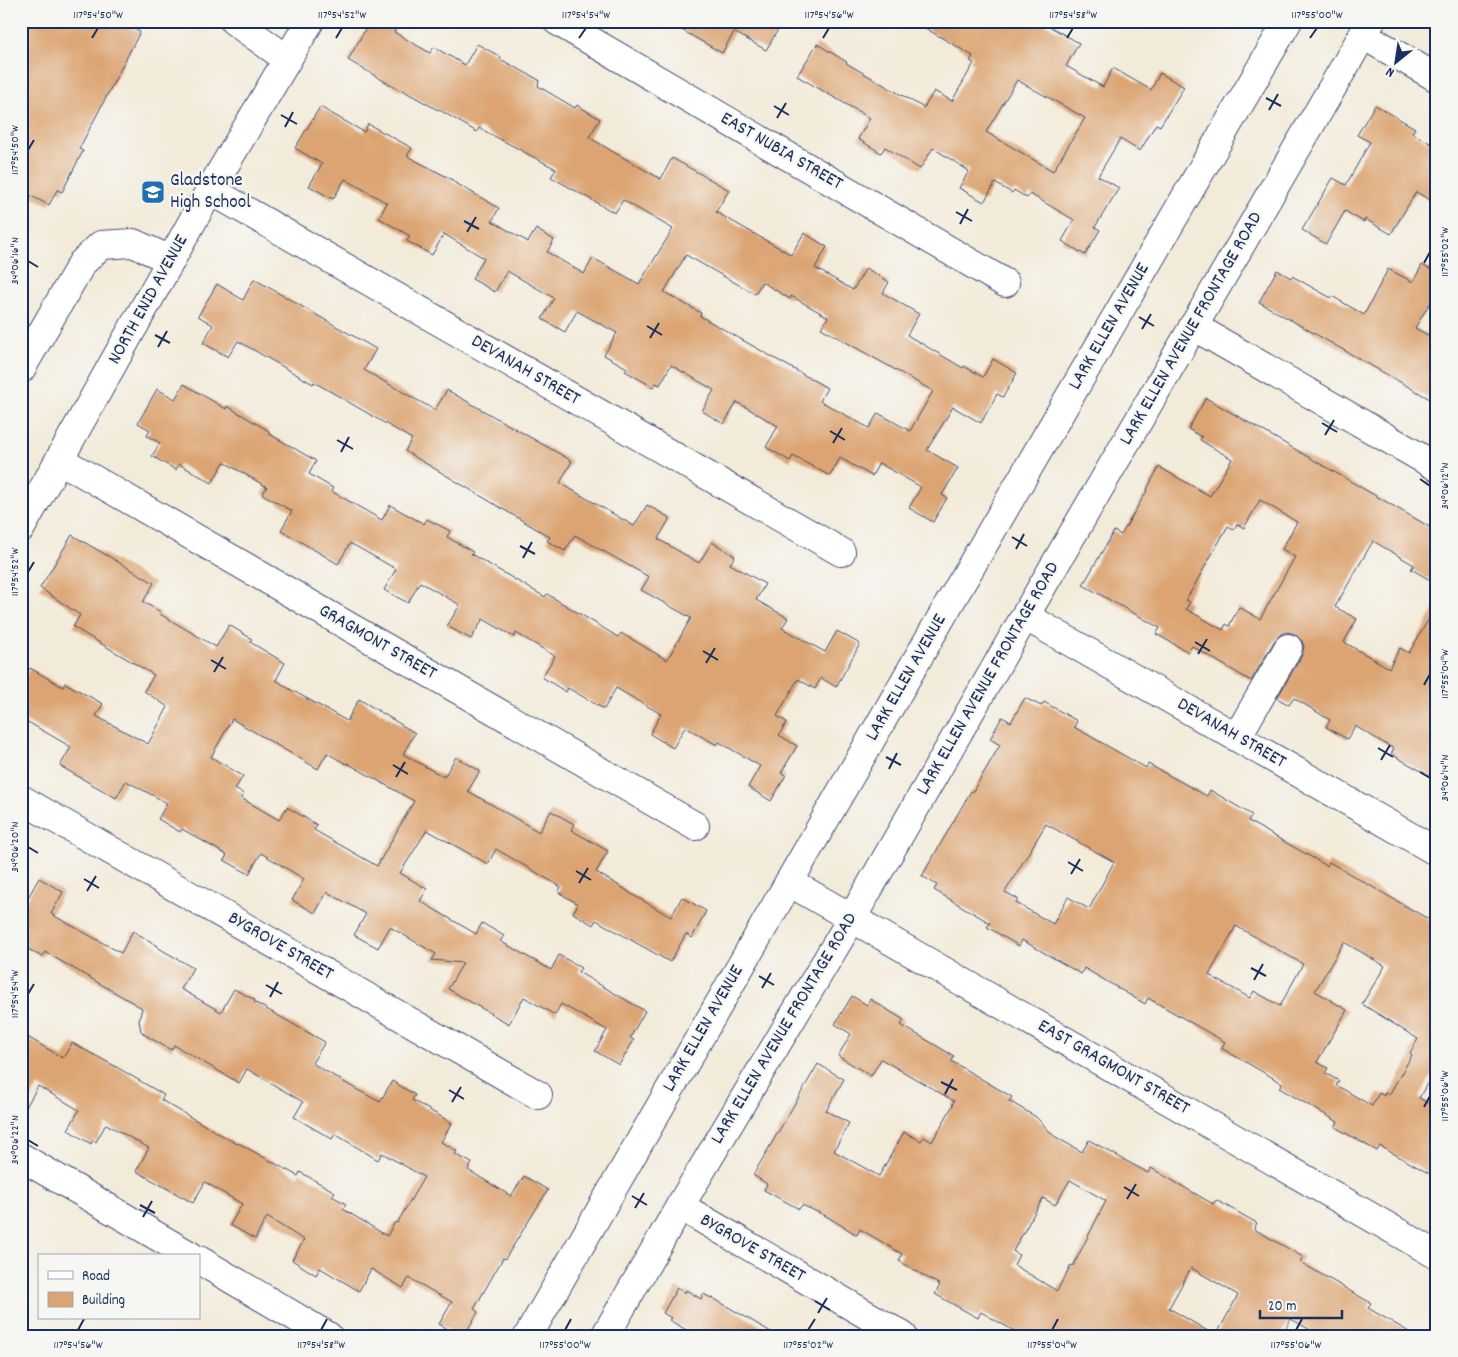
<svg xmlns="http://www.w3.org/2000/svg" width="1458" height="1357" font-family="Dekko,sans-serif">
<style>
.building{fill:#dca472;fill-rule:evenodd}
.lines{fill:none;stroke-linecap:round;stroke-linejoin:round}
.minor-casing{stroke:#3b4b71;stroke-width:30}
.minor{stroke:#fff;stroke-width:28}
.ticks{fill:none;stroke:#1b2f5e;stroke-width:2}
.labels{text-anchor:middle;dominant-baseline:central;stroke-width:4.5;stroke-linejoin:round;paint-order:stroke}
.street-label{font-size:19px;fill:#1b2f5e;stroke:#f6f6f2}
.poi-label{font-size:19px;fill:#1b2f5e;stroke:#f6f6f2;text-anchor:start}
.neatline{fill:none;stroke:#1b2f5e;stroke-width:2}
.ticks-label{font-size:12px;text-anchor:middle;fill:#1b2f5e}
</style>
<rect width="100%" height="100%" fill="#f6f6f2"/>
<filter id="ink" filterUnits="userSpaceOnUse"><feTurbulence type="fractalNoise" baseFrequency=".02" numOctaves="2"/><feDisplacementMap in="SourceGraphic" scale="10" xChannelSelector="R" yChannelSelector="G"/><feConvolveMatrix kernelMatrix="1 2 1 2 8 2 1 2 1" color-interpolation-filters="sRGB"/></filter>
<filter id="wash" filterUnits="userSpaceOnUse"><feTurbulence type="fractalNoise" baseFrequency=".0096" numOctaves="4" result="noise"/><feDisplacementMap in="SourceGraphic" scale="20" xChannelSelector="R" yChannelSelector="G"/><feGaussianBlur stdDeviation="1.12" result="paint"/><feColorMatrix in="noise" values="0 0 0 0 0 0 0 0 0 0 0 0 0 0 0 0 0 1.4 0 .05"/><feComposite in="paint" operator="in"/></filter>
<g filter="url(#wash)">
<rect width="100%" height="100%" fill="#f3ebda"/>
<g id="blocks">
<g class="building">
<polygon points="21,21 119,21 140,32 79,149 83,151 62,192 57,190 49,205 21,191"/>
<path d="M370,21H400L394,32L430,53L434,47L465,65L477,44L501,57L500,59L539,80L538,86L575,108L577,105L600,119L589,137L615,153L661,179L672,158L729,190L716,212L788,253L791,255L804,233L827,247L815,268L853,290L866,268L889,282L883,293L919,314L907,335L963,368L964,366L983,377L993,359L1017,373L1003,397L997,394L981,423L953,407L927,450L958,468L942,495L947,498L933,522L909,508L921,487L879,463L872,476L840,458L830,476L793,456L790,461L766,447L778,426L737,402L724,424L702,411L714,390L671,365L660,385L656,383L653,387L625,371L627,368L604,355L617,333L577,311L565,332L542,319L554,298L507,271L495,292L472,279L484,258L444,234L432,255L407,241L410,236L379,218L387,203L345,179L333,199L309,186L322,164L295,148L320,107L364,132L368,124L412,148L407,156L453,180L452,181L499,208L492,221L528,242L536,229L554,240L547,252L584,274L593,258L639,284L673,229L623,200L615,213L551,177L556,169L479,128L477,132L438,109V110L402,90L401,91L348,60ZM686,255L755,294L762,282L790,299L791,296L828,317L821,328L933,391L910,431L878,413L869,428L820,401L827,388L700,316L701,313L664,292Z"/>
<polygon points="666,21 783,21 766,50 734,32 722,53"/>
<path d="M913,21H1040L1079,43L1066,66L1103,87L1113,68L1151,90L1160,73L1184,87L1160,126L1156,124L1140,151L1120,139L1098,176L1119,188L1095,227L1100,230L1085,255L1062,241L1074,220L1030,194L1027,198L1014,190L1012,193L995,183L984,202L959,188L969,171L933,148L920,169L885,147L881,153L858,139L870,118L797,76L817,44L847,62L846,63L924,108L934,91L952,101L974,63L970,61L973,56ZM1017,80L1085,118L1053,171L986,132Z"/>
<polygon points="1375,105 1415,128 1412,133 1437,147 1437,204 1416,192 1391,234 1365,219 1364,222 1345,211 1326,244 1302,230 1333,178 1346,185 1370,142 1357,135"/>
<polygon points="1422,265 1437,273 1437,291 1415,328 1437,340 1437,403 1259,302 1277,270 1291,278 1292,276 1331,298 1332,296 1364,315 1388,269 1413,282"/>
<polygon points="254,279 376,349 364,370 408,395 435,410 447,390 572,461 560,483 634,526 647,505 670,518 658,539 699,563 712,542 735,556 730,564 765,584 756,600 788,618 782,628 825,652 837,631 860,644 836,687 821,678 815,689 798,679 777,716 787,722 779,735 797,746 781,773 786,775 771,801 748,787 760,766 719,742 717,745 685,727 673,748 650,734 661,714 616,688 604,709 568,688 566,692 542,677 555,656 516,633 514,637 483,619 471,639 447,626 460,605 420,582 408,603 384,590 396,569 350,543 338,564 281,530 292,511 262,494 267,487 224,462 212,483 179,464 176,470 152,456 160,443 147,436 150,430 138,423 157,389 175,399 184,384 226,409 227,406 269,431 268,433 316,461 309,474 333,488 331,491 382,520 390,505 424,524 427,519 450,531 447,537 473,552 471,554 545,597 547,594 618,637 621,633 667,660 691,618 641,590 649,577 575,535 565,551 547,541 550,537 405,451 412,439 314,382 313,384 238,341 228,357 203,343 213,325 198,316 217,284 243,300"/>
<path d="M1206,398L1435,530L1437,528V584L1411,569L1414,565L1373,541L1335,607L1357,619L1344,642L1389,668L1400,648L1409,653L1437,605V780L1391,754L1394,749L1355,726L1347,739L1326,727L1330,720L1294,698L1289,705L1277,698L1302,655L1304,647L1302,641L1295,634L1287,632L1281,634L1275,640L1251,681L1192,646L1188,652L1156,634L1160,628L1083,585L1114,531L1121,535L1148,489H1147L1159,467L1210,496L1232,459L1200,440L1202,437L1188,429ZM1260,500L1297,522L1282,549L1295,557L1260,619L1239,607L1229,626L1226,624L1223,630L1186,609L1190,602L1186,600L1228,526L1234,530L1237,524L1244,528Z"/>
<path d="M72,535L154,583L143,602L161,612L160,614L216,647L229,625L252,639L250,642L285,663L276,680L288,688L347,721L359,699L415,733L403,754L444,777L456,757L480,771L468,791L539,832L551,811L574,824L571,830L608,851L596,872L628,891V892L671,917L682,897L706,911L692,938L686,934L670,962L596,920L593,925L573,913L578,904L558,892L561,887L496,849L488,864L427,830L400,873L427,889L420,901L476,934L482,923L504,936L500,941L551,970L559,955L581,968L578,972L645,1011L630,1038L634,1040L619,1065L595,1051L607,1030L561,1004L555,1015L524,997L509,1024L448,989L463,963L432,960L436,954L390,927L378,948L354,935L366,914L327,892L315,913L292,900L304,879L261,853L249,874L224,860L227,855L182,829L180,832L158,819L167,803L126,781L116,798L60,766L71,747L21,718V683L30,668L63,687L65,683L103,704L96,716L148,744L168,707L144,691L154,675L73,627L80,615L40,588ZM232,719L318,769L327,753L346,764L347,763L414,801L377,866L314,830L317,825L287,807L279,820L241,798L244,794L235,789L243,776L211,757Z"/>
<path d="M1025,698L1041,706L1044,702L1077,721L1074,727L1146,768L1148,764L1207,796L1210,790L1252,815L1248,821L1327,866L1329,862L1437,924V1069L1436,1068L1419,1098L1437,1108V1178L1380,1146L1377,1151L1335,1127L1338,1122L1279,1088L1282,1083L1221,1048L1225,1042L1148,998L1145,1004L1084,968L1081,974L1022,940L1019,946L987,927L990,923L934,890L937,885L922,876L971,791H973L1000,745L990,739L1002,717L1011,722ZM1046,824L1114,862L1089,909L1068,897L1053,924L1016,903L1018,899L1005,892ZM1236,926L1303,964L1280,1006L1254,991L1250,998L1209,975ZM1344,942L1385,966L1362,1004L1418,1039L1410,1053L1412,1055L1389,1095L1385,1093L1384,1096L1379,1093L1372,1106L1336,1085L1339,1081L1325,1073L1328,1068L1317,1062L1347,1010L1315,991Z"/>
<polygon points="39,878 63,892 51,914 121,953 133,931 158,946 157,947 193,968 181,989 221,1012 234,989 255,1000 254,1002 325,1042 312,1063 354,1088 380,1102 392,1081 415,1095 412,1100 452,1123 441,1142 457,1151 455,1154 472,1163 468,1170 511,1196 524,1176 548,1190 505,1259 503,1258 474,1309 478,1312 464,1336 460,1336 439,1324 452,1302 409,1278 403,1288 371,1269 359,1291 320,1268 316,1275 292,1260 304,1240 267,1217 255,1239 230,1225 242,1204 205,1182 193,1203 136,1171 149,1148 106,1124 96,1142 93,1140 91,1144 68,1130 79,1110 38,1086 21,1116 21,1033 63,1058 72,1043 113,1065 164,1095 161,1100 237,1144 238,1143 298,1176 300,1172 335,1192 332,1196 346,1204 343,1209 387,1236 395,1222 397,1223 424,1177 382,1153 378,1160 335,1134 332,1139 294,1117 303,1102 247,1069 239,1083 174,1045 171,1050 145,1035 141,1031 139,1021 142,1008 45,952 42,957 21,945 21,910"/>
<path d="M852,996L867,1005L870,999L904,1020L901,1025L954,1056L951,1061L1012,1097L1009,1101L1036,1117L1054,1136L1082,1152L1089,1140L1148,1173L1151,1168L1213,1204L1216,1200L1257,1223L1254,1229L1303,1257L1300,1262L1371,1303L1368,1308L1416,1336H1321L1291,1319L1281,1336H1161L1147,1328L1143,1336H1023L981,1312L978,1318L949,1302L935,1294L940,1285L899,1261L902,1254L860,1229L857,1235L826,1216L802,1205L799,1209L764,1190L767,1184L753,1175L818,1064L844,1079L826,1111L849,1123L834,1151L879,1176L904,1132L921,1141L924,1137L932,1142L953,1105L952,1104L954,1101L881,1059L871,1076L838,1056L851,1034L835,1024ZM1070,1180L1106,1201L1073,1266L1071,1265L1057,1291L1014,1265L1019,1255L1013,1251L1043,1198L1055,1205ZM1191,1268L1238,1295L1216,1336L1169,1308Z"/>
<polygon points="677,1288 685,1293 686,1290 701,1299 703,1294 711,1298 711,1297 778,1336 697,1336 669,1320 671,1318 663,1313"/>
</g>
</g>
</g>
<g filter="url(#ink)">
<use href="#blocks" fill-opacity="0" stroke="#3b4b71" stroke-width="1"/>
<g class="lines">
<g class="minor-casing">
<g id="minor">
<polyline points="234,21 287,59"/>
<polyline points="557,21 1005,283"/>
<polyline points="1363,35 1437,78"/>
<polyline points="210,190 841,552"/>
<polyline points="1193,326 1437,467"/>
<polyline points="21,369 82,263 101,245 133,243 171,260"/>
<polyline points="60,460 695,826"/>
<polyline points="21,528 210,190 310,21"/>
<polyline points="1025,616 1437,852"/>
<polyline points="1237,737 1288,648"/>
<polyline points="21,799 538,1095"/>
<polyline points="789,882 1437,1255"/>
<polyline points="21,1157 191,1256"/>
<polyline points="680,1206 903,1336"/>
<polyline points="199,1260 328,1336"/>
<polyline points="528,1336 945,611 1288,21"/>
<polyline points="605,1336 680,1206 852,918 1025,616 1371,21"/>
</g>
</g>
<use href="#minor" class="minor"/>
</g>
</g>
<path class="ticks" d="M92,38L98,28M336,38L342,28M579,38L586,28M823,38L829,28M1067,38L1073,28M1310,38L1317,28M1266,98L1281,106M774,106L789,115M1269,110L1278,94M281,115L297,124M777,118L786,103M285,127L293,112M28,150L34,140M956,212L972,221M464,221L479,229M960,224L968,209M467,232L476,217M28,261L38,267M1424,263L1430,252M1139,317L1154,326M647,326L662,335M1142,329L1151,314M155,335L170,343M650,338L659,323M158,347L167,331M1322,423L1337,432M830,431L845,440M1325,435L1334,420M337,440L353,449M833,443L842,428M341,452L349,437M1420,479L1430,486M1012,537L1027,546M520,546L535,554M1016,549L1024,534M523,558L532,542M28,572L34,562M1195,642L1210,651M703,651L718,660M1198,654L1207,639M211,660L226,669M706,663L715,648M214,672L223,657M1424,685L1430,674M1378,748L1393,757M886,757L901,765M1381,760L1390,745M393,765L408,774M889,769L897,753M1420,772L1430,778M396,777L405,762M28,847L38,853M1068,862L1083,871M576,871L591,880M1071,874L1080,859M84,879L99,888M579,883L588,868M87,891L96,876M1251,968L1266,976M759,976L774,985M1254,980L1263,964M266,985L282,994M762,988L771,973M28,994L34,984M270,997L278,982M941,1082L957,1090M449,1090L464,1099M945,1094L953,1079M452,1102L461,1087M1424,1107L1430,1096M28,1140L38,1146M1124,1187L1139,1196M632,1196L647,1205M1127,1199L1136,1184M140,1205L155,1213M635,1208L644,1193M143,1217L152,1201M815,1301L830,1310M818,1313L827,1298M78,1330L84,1319M321,1330L327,1319M565,1330L571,1319M808,1330L815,1319M1052,1330L1058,1319M1296,1330L1302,1319"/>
<defs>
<g id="school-square" transform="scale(1.25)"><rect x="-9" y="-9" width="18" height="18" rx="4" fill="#1f6fb2" stroke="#f6f6f2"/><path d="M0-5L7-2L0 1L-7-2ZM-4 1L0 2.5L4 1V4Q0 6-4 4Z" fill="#fff"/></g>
</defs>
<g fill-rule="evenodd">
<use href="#school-square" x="153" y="192"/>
</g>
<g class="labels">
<g class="street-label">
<text transform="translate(781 152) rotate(30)">EAST NUBIA STREET</text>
<text transform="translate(149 300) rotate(-61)">NORTH ENID AVENUE</text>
<text transform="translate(1110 327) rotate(-60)">LARK ELLEN AVENUE</text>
<text transform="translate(1192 329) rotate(-60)">LARK ELLEN AVENUE FRONTAGE ROAD</text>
<text transform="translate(525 371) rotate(30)">DEVANAH STREET</text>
<text transform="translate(377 643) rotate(30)">GRAGMONT STREET</text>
<text transform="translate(907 678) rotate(-60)">LARK ELLEN AVENUE</text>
<text transform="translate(989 679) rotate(-60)">LARK ELLEN AVENUE FRONTAGE ROAD</text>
<text transform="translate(1231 734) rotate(30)">DEVANAH STREET</text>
<text transform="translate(280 947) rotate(30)">BYGROVE STREET</text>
<text transform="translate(704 1029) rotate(-60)">LARK ELLEN AVENUE</text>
<text transform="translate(785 1029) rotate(-59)">LARK ELLEN AVENUE FRONTAGE ROAD</text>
<text transform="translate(1113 1068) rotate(30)">EAST GRAGMONT STREET</text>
<text transform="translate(752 1249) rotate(30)">BYGROVE STREET</text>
</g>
<g class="poi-label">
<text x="170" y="181">Gladstone<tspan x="170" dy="22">High School</tspan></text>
</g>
</g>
<rect width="1458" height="1357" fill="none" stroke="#f6f6f2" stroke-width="55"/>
<rect x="38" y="1254" width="162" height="65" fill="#f6f6f2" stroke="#9ea6b7"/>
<rect x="48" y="1271" width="25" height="8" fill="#ffffff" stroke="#9ea6b7"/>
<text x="82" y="1280" font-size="15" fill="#1b2f5e">Road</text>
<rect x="48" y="1292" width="25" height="15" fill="#dca472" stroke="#9ea6b7"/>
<text x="82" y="1304" font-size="15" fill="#1b2f5e">Building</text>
<g transform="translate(1396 62) rotate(210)" stroke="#f6f6f2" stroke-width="4" paint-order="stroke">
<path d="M0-4L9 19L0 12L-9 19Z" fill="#1b2f5e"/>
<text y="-8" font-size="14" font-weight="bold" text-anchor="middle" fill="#1b2f5e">N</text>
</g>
<path d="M1260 1310v8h82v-8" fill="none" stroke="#1b2f5e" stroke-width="2.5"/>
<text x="1268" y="1310" font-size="15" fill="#1b2f5e" stroke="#f6f6f2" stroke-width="4" paint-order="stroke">20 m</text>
<rect x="28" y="28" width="1402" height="1302" class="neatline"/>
<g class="ticks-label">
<text x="98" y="18">117°54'50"W</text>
<text x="342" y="18">117°54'52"W</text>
<text x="586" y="18">117°54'54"W</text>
<text x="829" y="18">117°54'56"W</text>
<text x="1073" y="18">117°54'58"W</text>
<text x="1317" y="18">117°55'00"W</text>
<text transform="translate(14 150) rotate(-90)" y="4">117°54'50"W</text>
<text transform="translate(1444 252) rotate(-90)" y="4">117°55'02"W</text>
<text transform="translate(14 261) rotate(-90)" y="4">34°06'16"N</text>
<text transform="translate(1444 486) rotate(-90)" y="4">34°06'12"N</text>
<text transform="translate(14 572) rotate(-90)" y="4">117°54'52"W</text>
<text transform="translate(1444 674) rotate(-90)" y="4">117°55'04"W</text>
<text transform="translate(1444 778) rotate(-90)" y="4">34°06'14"N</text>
<text transform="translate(14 847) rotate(-90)" y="4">34°06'20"N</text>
<text transform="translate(14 994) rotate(-90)" y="4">117°54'54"W</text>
<text transform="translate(1444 1096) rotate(-90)" y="4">117°55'06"W</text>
<text transform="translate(14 1140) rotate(-90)" y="4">34°06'22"N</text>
<text x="78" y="1348">117°54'56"W</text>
<text x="321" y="1348">117°54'58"W</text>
<text x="565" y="1348">117°55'00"W</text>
<text x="808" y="1348">117°55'02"W</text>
<text x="1052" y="1348">117°55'04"W</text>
<text x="1296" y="1348">117°55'06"W</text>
</g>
</svg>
